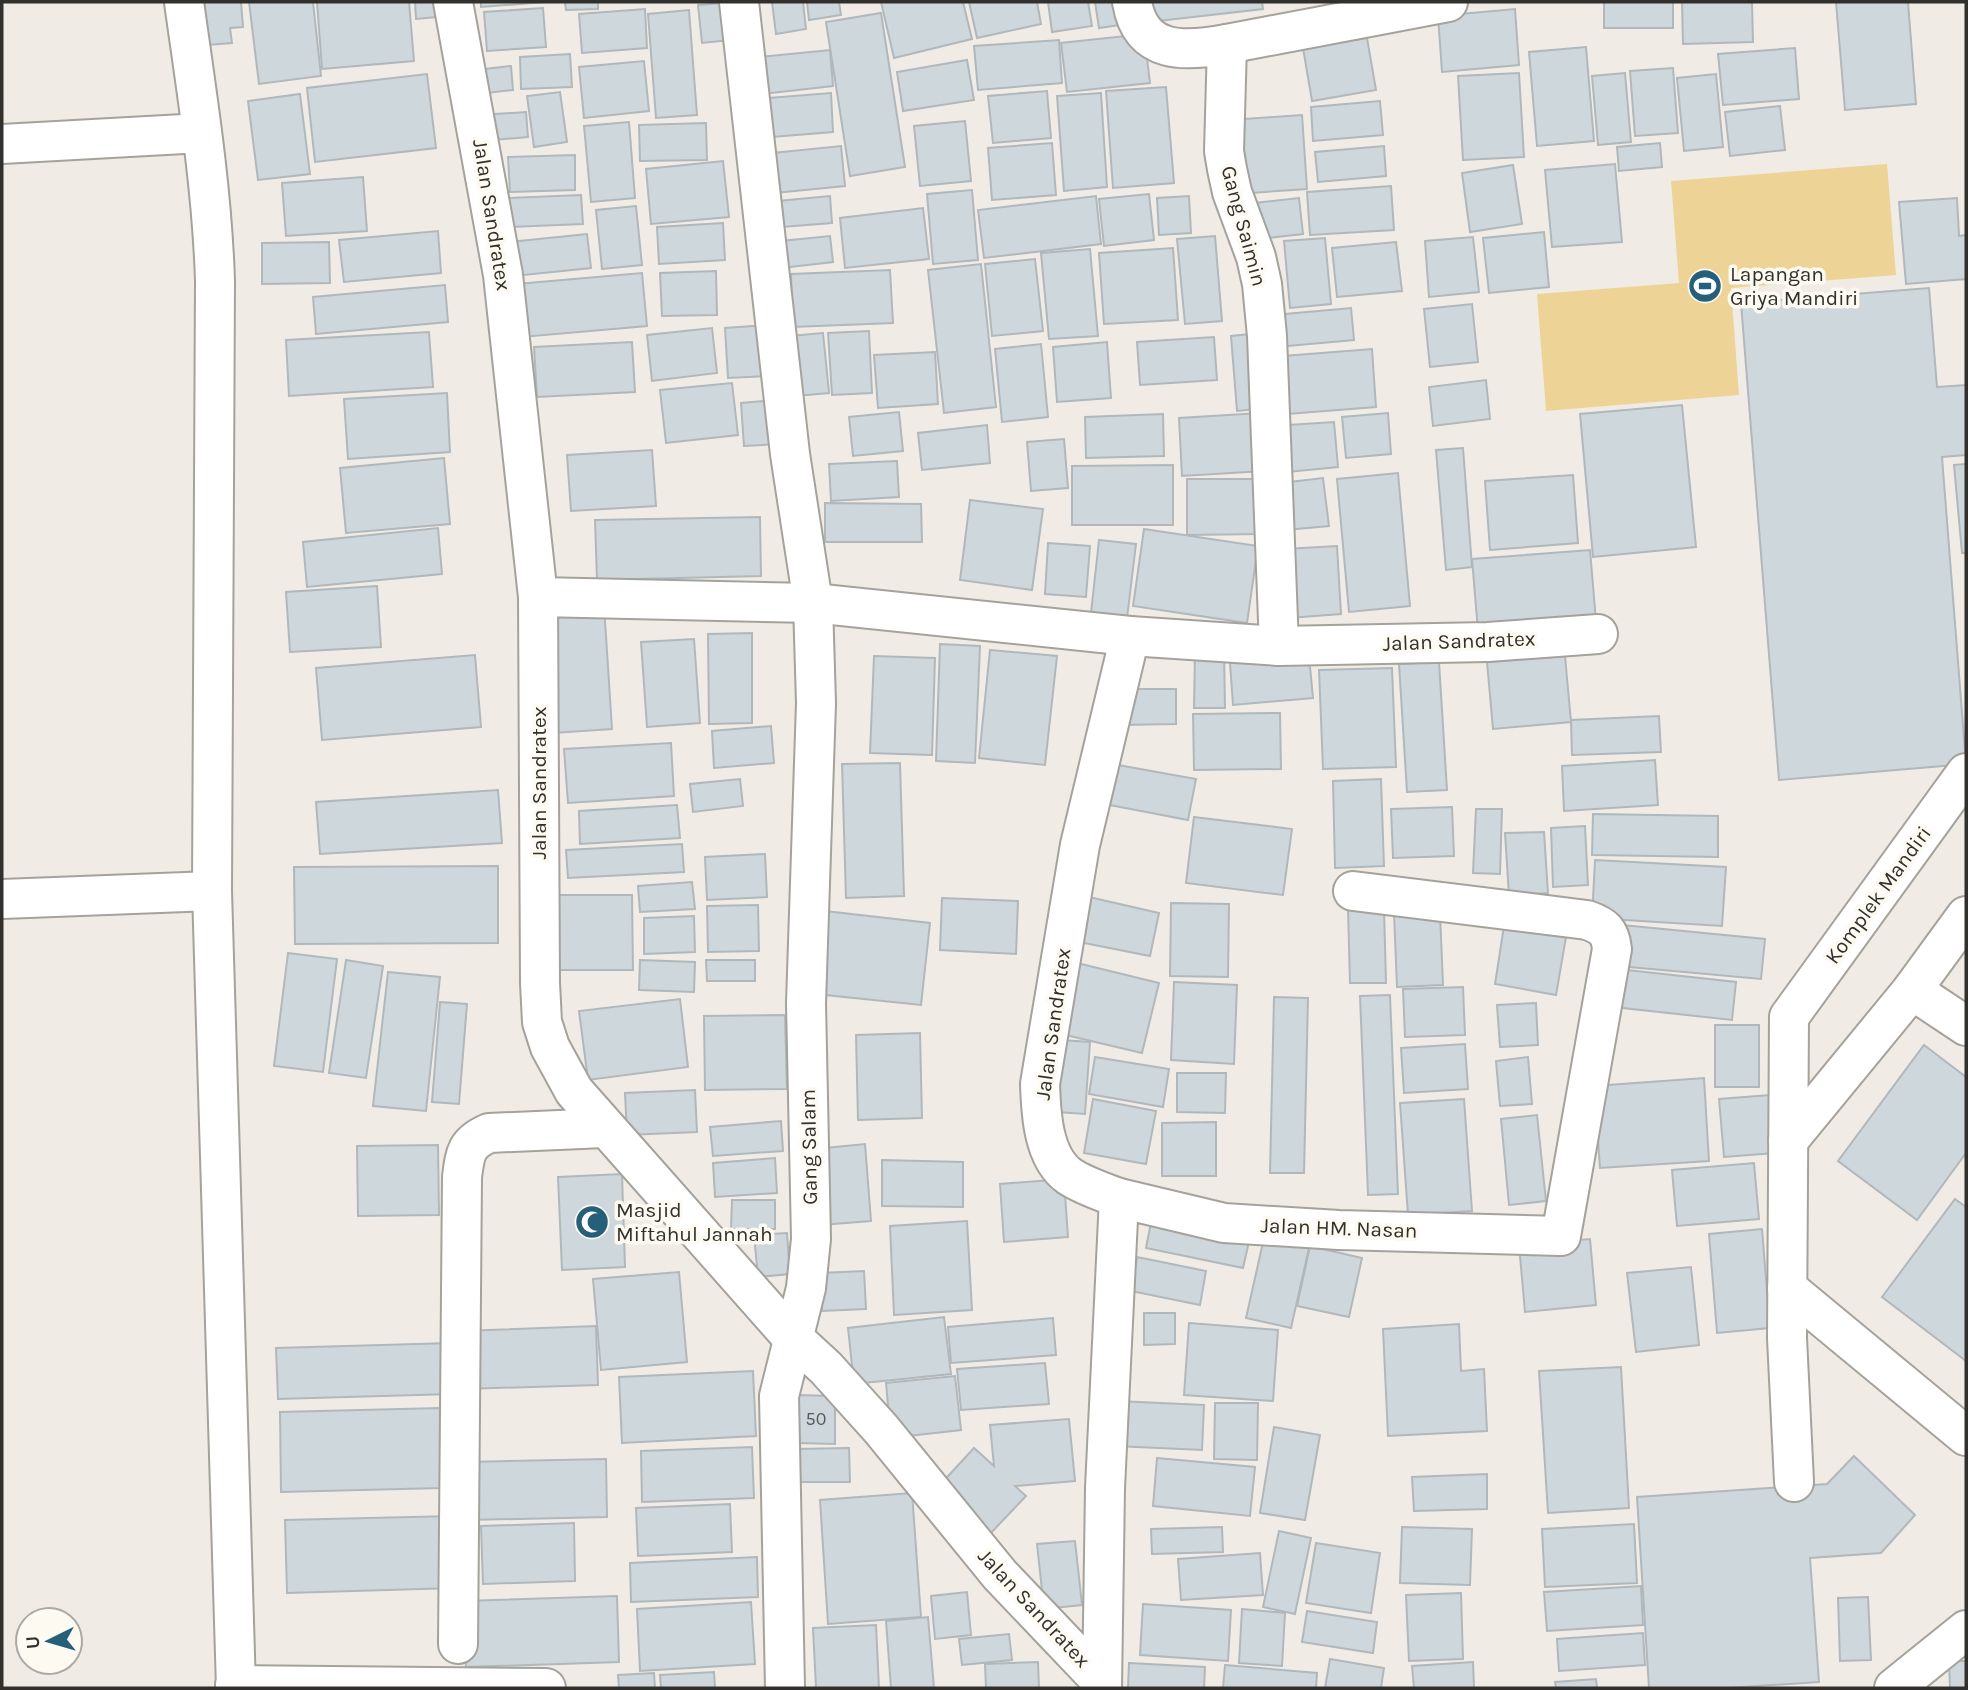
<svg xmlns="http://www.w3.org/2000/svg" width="1968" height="1690" font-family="Karla,sans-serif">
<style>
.green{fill:#edd496}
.building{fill:#ced7db;stroke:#b0b8bc;stroke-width:2}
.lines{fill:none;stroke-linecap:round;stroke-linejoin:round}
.minor-casing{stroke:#a5a29b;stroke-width:42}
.minor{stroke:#fff;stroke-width:38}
.labels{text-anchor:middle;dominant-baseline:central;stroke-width:7;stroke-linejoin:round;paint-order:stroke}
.number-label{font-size:18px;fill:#585a58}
.street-label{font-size:21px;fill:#31302d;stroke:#fdfaf2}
.poi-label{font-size:21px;fill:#31302d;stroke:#fdfaf2;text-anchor:start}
</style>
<rect width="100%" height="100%" fill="#f0ece5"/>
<polygon class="green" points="1887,164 1896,275 1731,288 1739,395 1546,411 1537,294 1679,283 1671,181"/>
<g class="building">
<polygon points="198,2 241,2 243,27 230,28 232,43 207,45"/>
<polygon points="249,2 313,2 321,76 259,84"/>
<polygon points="317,2 409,2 414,61 322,69"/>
<polygon points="415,2 447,2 448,16 416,19"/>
<polygon points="481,2 545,2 481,7"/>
<polygon points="565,2 598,2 598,9 566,10"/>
<polygon points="736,2 739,39 702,43 698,5"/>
<polygon points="772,2 803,2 806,29 776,34"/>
<polygon points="807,2 839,2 841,15 809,20"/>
<polygon points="881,2 963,2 972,39 894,58"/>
<polygon points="969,2 1037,2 1041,24 977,38"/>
<polygon points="1048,2 1088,2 1092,26 1052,32"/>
<polygon points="1095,2 1124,2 1127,24 1099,28"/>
<polygon points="1148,2 1262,2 1263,9 1150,22"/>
<rect x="1604" y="2" width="69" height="26"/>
<polygon points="1682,2 1752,2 1753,42 1683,44"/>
<polygon points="1836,2 1908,2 1916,104 1845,110"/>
<polygon points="543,8 546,47 487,51 484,12"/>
<polygon points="645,9 647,48 582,53 579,14"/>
<polygon points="1515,9 1519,65 1442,72 1438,16"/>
<polygon points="689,10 697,115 656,118 648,14"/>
<polygon points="881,13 905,167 850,176 826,22"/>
<polygon points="1144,34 1150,83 1067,92 1061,43"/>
<polygon points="1367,38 1376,90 1312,101 1303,48"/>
<polygon points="1059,40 1062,83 978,90 974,46"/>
<polygon points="1586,47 1594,141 1537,146 1529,52"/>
<polygon points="1795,48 1799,99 1723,105 1718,54"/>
<polygon points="830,50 833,86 752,95 749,58"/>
<polygon points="570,54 572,87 521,89 520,57"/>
<polygon points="967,60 974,100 903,111 897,72"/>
<polygon points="644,61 649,111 584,118 579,67"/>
<polygon points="511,66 513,90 479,94 477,70"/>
<polygon points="1673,68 1678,133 1635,136 1630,71"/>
<polygon points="1519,73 1524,157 1463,160 1458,76"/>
<polygon points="1625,73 1631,142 1598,145 1592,76"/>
<polygon points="427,74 436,148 315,162 307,88"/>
<polygon points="1716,74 1723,147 1684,151 1677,78"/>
<polygon points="1166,87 1174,183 1113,188 1106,91"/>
<polygon points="1047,91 1051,138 993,143 988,96"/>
<polygon points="560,92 567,142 534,147 527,96"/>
<polygon points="831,93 833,132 760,138 757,99"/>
<polygon points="1101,93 1107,187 1064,191 1057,96"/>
<polygon points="300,94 310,174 258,180 248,101"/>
<polygon points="1380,101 1383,135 1313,141 1311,107"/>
<polygon points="1780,106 1785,150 1730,156 1725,112"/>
<polygon points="526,112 528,137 481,141 479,115"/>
<polygon points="1302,115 1307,189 1236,194 1231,120"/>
<polygon points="965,121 971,181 920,186 914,126"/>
<polygon points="629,122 635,198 591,202 584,126"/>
<polygon points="706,123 707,160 640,161 639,125"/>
<polygon points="1052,143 1056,195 992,200 988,148"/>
<polygon points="1660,143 1662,167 1619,171 1617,147"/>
<polygon points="841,146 845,186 765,194 761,154"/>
<polygon points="1384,146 1386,176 1318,182 1315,152"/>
<polygon points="575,155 575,190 510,192 508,157"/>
<polygon points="723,161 729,217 651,224 646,169"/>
<polygon points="1615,164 1622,242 1552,247 1545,170"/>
<polygon points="1513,165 1522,224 1470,232 1462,173"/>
<polygon points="363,177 367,231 286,236 282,183"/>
<polygon points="1391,186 1394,230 1310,235 1307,192"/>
<polygon points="972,190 978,260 933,264 927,194"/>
<polygon points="1149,194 1154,240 1104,246 1099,199"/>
<polygon points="581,195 583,224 510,227 508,198"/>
<polygon points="830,196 832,223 769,228 767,202"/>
<polygon points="1096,196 1101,244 984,258 978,210"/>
<polygon points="1189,196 1191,233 1159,235 1157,198"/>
<polygon points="1299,198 1303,234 1259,239 1255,203"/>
<polygon points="1957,198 1959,236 1966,235 1966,279 1906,284 1899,202"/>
<polygon points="636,206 642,265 602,269 596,210"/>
<polygon points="923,208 929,259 845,268 840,218"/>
<polygon points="723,223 725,260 659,264 657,227"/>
<polygon points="438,231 441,273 344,282 339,240"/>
<polygon points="1544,232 1549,287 1489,293 1483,238"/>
<polygon points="587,234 591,268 514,276 510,242"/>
<polygon points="830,236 833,262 773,269 771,242"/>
<polygon points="1215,236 1222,321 1185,324 1177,239"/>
<polygon points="1473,237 1479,292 1429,297 1425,241"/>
<polygon points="1325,238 1331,304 1290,308 1284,241"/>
<polygon points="329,242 330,283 262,284 262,243"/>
<polygon points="1396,242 1402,291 1337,297 1332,248"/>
<polygon points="1173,248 1178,320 1104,324 1099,253"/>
<polygon points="1090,249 1098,336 1049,339 1041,253"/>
<polygon points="1035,259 1043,331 992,336 985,264"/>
<polygon points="981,264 996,407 944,413 928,270"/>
<polygon points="890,270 893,323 793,327 791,274"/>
<polygon points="716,271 717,315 662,316 660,273"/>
<polygon points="642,273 647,326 522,337 517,284"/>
<polygon points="445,285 448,322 316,334 313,297"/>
<polygon points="1929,288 1937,387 1966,385 1966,455 1942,457 1966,764 1779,780 1741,303"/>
<polygon points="1472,304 1478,362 1430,367 1424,309"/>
<polygon points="1351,308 1354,340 1277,347 1274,315"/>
<polygon points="766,325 769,376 728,378 725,328"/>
<polygon points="712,328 717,373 652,381 647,335"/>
<polygon points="869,331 872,393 832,395 828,333"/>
<polygon points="429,332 433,387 289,396 286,340"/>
<polygon points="823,333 829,393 796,396 790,336"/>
<polygon points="1260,333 1267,408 1237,411 1231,336"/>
<polygon points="1214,337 1217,380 1140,385 1137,342"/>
<polygon points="632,342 635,392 537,397 534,347"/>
<polygon points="1107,342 1111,398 1057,402 1053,347"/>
<polygon points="1041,344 1048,417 1002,422 995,349"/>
<polygon points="1372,349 1376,407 1275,415 1270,357"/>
<polygon points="935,352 938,404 878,408 874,355"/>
<polygon points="1486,380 1490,419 1433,426 1429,387"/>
<polygon points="732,383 738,435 666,443 660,390"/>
<polygon points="447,393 450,452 348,459 344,399"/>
<polygon points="777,400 780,444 744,446 741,403"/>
<polygon points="1682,405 1696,547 1593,557 1580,414"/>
<polygon points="899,412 903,451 853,456 849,417"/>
<polygon points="1260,413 1264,471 1182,476 1179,418"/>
<polygon points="1388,413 1391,454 1346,458 1342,417"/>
<polygon points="1163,414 1164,456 1086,458 1085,417"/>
<polygon points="1334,422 1338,467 1277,473 1273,426"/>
<polygon points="987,425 990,463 922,470 918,433"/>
<polygon points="1064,439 1068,488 1031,491 1027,442"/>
<polygon points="1463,448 1472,567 1446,570 1436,450"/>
<polygon points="652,450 656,506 571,511 567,455"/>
<polygon points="444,458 450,524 346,533 340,468"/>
<polygon points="897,461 899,497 831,501 829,464"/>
<polygon points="1966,464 1966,553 1962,553 1954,465"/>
<polygon points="1173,465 1173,525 1072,525 1072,466"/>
<polygon points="1398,473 1410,606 1349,612 1337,479"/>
<polygon points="1573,475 1578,543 1490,550 1485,481"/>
<polygon points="1323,478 1329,526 1286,530 1281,483"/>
<polygon points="1187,479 1260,479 1261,534 1187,535"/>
<polygon points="970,500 1043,509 1032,590 960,580"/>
<polygon points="825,503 921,504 922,542 825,542"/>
<polygon points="760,517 761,576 597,580 595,520"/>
<polygon points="438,528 442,574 307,587 303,542"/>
<polygon points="1144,529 1258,546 1247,623 1133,606"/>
<polygon points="1099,540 1136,544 1127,618 1091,613"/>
<polygon points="1048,543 1090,546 1086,597 1045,594"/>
<polygon points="1337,546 1341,614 1289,618 1285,549"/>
<polygon points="1590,550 1596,621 1478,631 1472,559"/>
<polygon points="377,586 381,647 290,652 286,592"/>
<polygon points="604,605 612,729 553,733 545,609"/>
<polygon points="752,633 752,723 709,724 708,634"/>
<polygon points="694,639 700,723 647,727 641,642"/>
<polygon points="940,644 980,646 975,763 936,761"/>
<polygon points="990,650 1057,656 1045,765 979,758"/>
<polygon points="1195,650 1224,650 1225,708 1194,708"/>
<polygon points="475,655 481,727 322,740 316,668"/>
<polygon points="874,656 935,658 932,755 870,753"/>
<polygon points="1309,656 1313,698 1233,705 1230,663"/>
<polygon points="1565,656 1571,722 1493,729 1487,662"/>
<polygon points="1439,662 1447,790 1407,792 1399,664"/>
<polygon points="1392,668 1396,767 1323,769 1319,670"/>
<polygon points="1121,689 1176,689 1176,724 1121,725"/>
<polygon points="1280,713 1281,769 1194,770 1193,714"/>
<polygon points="1659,716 1661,752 1572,755 1571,720"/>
<polygon points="771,726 774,763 714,768 712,731"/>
<polygon points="671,743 674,796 568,803 564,749"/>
<polygon points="1655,760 1658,805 1564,811 1562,766"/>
<polygon points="900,763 904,896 846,898 842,764"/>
<polygon points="1107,763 1196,779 1188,820 1099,803"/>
<polygon points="740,779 743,806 693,812 690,784"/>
<polygon points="1381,779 1384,866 1335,868 1333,781"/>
<polygon points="498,790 502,843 320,854 316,802"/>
<polygon points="677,805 680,838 580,844 579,811"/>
<polygon points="1452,807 1454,856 1393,858 1391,809"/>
<polygon points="1476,809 1502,809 1500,874 1473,873"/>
<polygon points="1593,814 1718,816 1718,857 1592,855"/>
<polygon points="1194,817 1292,829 1283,895 1186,883"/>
<polygon points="1585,826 1588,885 1553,887 1551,828"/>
<polygon points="1544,832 1548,893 1509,896 1505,833"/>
<polygon points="682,844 684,872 568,878 566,850"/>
<polygon points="765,854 767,897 707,900 705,857"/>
<polygon points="1595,860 1726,867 1722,926 1592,918"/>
<polygon points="498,866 498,943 295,944 294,867"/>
<polygon points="692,882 695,909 640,912 638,886"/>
<polygon points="556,895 632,895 633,970 556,970"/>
<polygon points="1089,897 1159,913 1150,956 1079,942"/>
<polygon points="942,898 1018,901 1016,954 940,950"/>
<polygon points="1171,903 1229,904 1228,977 1170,976"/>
<polygon points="758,905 759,951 708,952 707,906"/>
<polygon points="1384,908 1386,983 1350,983 1348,909"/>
<polygon points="825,911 930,923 921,1005 816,994"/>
<polygon points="1440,912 1443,985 1397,987 1394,913"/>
<polygon points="694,916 695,952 644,954 644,918"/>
<polygon points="1622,925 1765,939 1761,979 1618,966"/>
<polygon points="1504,926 1566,937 1556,995 1495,984"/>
<polygon points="288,953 337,959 323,1072 274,1066"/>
<polygon points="346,960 383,966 366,1078 329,1073"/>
<polygon points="640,960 695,962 694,992 639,990"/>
<polygon points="706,960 755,960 755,981 707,981"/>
<polygon points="1073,962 1159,983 1142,1053 1057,1033"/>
<polygon points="1618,969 1736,982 1732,1020 1614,1007"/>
<polygon points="388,972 440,977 426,1111 373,1106"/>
<polygon points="1174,982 1237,985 1234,1064 1171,1060"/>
<polygon points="1463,987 1465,1035 1405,1037 1403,989"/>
<polygon points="1390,995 1398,1194 1368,1195 1360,996"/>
<polygon points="1274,997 1308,998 1304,1173 1270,1173"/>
<polygon points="680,999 688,1067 588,1080 579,1011"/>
<polygon points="440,1002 467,1004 459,1104 432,1102"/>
<polygon points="1536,1003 1538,1045 1500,1047 1497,1005"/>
<polygon points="785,1015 787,1089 705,1090 704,1016"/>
<rect x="1715" y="1025" width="44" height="62"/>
<polygon points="920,1033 922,1118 858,1120 856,1035"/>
<polygon points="1047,1039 1090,1042 1085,1114 1042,1111"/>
<polygon points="1465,1044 1468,1089 1404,1093 1401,1048"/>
<polygon points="1924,1045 1966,1077 1966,1153 1917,1220 1838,1161"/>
<polygon points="1095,1057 1169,1069 1163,1107 1089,1094"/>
<polygon points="1528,1057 1532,1104 1500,1106 1496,1061"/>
<polygon points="1177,1073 1226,1073 1225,1113 1177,1112"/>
<polygon points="1704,1078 1709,1161 1600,1168 1594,1086"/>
<polygon points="695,1090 697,1132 627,1135 625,1093"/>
<polygon points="1770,1095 1775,1153 1724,1157 1719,1099"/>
<polygon points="1093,1099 1156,1111 1146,1164 1084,1153"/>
<polygon points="1464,1099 1472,1211 1408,1215 1400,1103"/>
<polygon points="1537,1115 1546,1201 1509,1205 1501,1119"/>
<polygon points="781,1121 783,1151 713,1156 710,1127"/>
<polygon points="1216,1122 1216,1176 1162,1176 1162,1123"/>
<polygon points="865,1144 871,1221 821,1225 815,1149"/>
<polygon points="438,1145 439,1215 358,1216 357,1146"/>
<polygon points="775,1158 777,1193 715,1197 713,1163"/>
<polygon points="882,1160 963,1162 963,1207 882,1206"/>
<polygon points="1754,1163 1759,1219 1677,1226 1672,1170"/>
<polygon points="622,1174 625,1267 562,1270 558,1177"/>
<polygon points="1064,1179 1068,1237 1004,1242 1000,1184"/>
<polygon points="1955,1199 1966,1207 1966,1361 1882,1297"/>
<polygon points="732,1200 775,1200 775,1229 731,1229"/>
<polygon points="1152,1217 1250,1237 1243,1268 1146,1248"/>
<polygon points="967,1221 972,1310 894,1315 890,1226"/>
<polygon points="1266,1229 1311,1239 1291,1328 1246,1318"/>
<polygon points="1762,1229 1770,1328 1717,1333 1709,1234"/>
<polygon points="787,1233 790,1274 758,1277 754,1235"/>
<polygon points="1590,1239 1596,1305 1525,1312 1519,1245"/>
<polygon points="1310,1246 1362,1258 1349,1317 1297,1306"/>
<polygon points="1137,1257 1206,1271 1200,1305 1131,1291"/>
<polygon points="1691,1267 1699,1345 1636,1352 1627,1273"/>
<polygon points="864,1271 866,1309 822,1311 820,1273"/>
<polygon points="679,1272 687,1362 601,1370 593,1279"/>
<polygon points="1144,1313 1175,1313 1175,1344 1144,1345"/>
<polygon points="944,1317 951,1374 854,1384 848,1328"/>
<polygon points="1053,1318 1056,1355 951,1363 948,1327"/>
<polygon points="1189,1323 1278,1330 1273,1401 1184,1395"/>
<polygon points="1459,1324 1461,1371 1484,1369 1487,1431 1388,1436 1383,1329"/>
<polygon points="596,1326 598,1385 463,1389 461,1331"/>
<polygon points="451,1343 452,1394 278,1399 276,1348"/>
<polygon points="1045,1363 1049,1404 961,1410 957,1369"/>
<polygon points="1621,1367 1629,1508 1548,1513 1539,1371"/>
<polygon points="753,1371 756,1436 622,1443 619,1377"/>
<polygon points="955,1376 961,1430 891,1438 886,1383"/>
<polygon points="797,1395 835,1396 835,1444 798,1443"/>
<polygon points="1117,1401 1204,1405 1202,1450 1115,1446"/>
<polygon points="1215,1403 1258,1403 1257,1460 1214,1459"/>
<polygon points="440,1408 442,1488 281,1492 280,1412"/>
<polygon points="1069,1419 1075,1481 1015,1486 1026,1496 989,1535 938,1487 974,1448 994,1466 990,1425"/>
<polygon points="1274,1427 1320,1435 1305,1520 1260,1513"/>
<polygon points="752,1447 754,1498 642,1502 641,1451"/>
<polygon points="849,1448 850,1482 794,1482 793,1449"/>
<polygon points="1854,1456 1915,1515 1881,1553 1810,1558 1819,1682 1728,1688 1649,1688 1637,1497 1827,1484"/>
<polygon points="1157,1458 1255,1467 1250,1516 1153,1506"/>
<polygon points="606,1459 607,1517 468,1520 467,1462"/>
<polygon points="1487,1474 1487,1509 1414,1511 1412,1477"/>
<polygon points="912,1493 921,1617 828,1624 820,1500"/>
<polygon points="730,1504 732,1552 638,1556 636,1508"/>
<polygon points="453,1516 455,1588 287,1593 285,1520"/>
<polygon points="574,1523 575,1581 483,1584 481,1526"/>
<polygon points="1634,1524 1637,1583 1545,1587 1542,1529"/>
<polygon points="1222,1527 1223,1552 1152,1554 1151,1529"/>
<polygon points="1402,1527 1472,1529 1470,1585 1400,1583"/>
<polygon points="1279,1531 1311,1538 1295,1614 1263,1607"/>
<polygon points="1075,1541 1082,1605 1044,1609 1037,1544"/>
<polygon points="1316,1543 1380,1553 1371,1613 1306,1603"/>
<polygon points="1260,1553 1263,1595 1181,1600 1178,1559"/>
<polygon points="757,1557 758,1597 631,1602 630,1563"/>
<polygon points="1641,1586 1643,1625 1547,1631 1544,1592"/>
<polygon points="967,1592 971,1635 935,1639 931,1596"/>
<polygon points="1461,1593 1463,1659 1409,1661 1406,1595"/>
<polygon points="617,1596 619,1662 466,1667 463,1601"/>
<polygon points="1868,1597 1871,1660 1840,1661 1838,1598"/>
<polygon points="751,1602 755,1664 640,1671 637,1609"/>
<polygon points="1143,1604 1231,1610 1228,1661 1140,1655"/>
<polygon points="1242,1609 1285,1613 1282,1666 1239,1663"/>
<polygon points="1307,1611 1377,1622 1373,1653 1302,1642"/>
<polygon points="928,1617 934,1688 891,1688 886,1621"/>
<polygon points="876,1625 879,1688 816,1688 813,1628"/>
<polygon points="1643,1633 1645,1665 1559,1671 1557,1639"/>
<polygon points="1009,1634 1012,1660 962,1665 959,1639"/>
<polygon points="1330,1659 1384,1668 1381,1688 1325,1688"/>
<polygon points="1949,1661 1966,1661 1966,1688 1950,1688"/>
<polygon points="1038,1662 1039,1688 986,1688 985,1664"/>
<polygon points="1473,1662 1474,1688 1414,1688 1412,1666"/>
<polygon points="1129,1663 1205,1667 1204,1688 1128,1688"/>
<polygon points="1225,1665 1317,1673 1316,1688 1223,1688"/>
<polygon points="714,1672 715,1688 661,1688 660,1675"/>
<polygon points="654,1673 655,1688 619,1688 618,1675"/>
<polygon points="1596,1679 1597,1688 1556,1688 1555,1682"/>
</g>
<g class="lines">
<g class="minor-casing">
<g id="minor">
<path d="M184,2C197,95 212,187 215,281L212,891L236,1688"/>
<polyline points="453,2 503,275 538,597 540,983 542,1022 550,1047 574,1091 788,1333 826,1368 881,1429 1000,1575 1101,1681"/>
<polyline points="739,2 790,454 813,603 816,703 806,1003 811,1239 806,1288 779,1396 785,1688"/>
<path d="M1132,2C1141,55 1185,52 1227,44L1224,151L1227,169L1232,192L1256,257L1262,284L1267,336L1279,646"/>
<polyline points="1227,44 1448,2"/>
<polyline points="2,144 202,133"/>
<polyline points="538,597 813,603 1130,636 1279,646 1488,642 1598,634"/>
<polyline points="2,899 212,891"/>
<polyline points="1912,990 1966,1026"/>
<polyline points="1788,1141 1912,990 1966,916"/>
<path d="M1119,1198L1224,1223L1339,1230L1561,1236L1612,949C1610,931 1604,926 1587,920L1353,891"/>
<polyline points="1787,1288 1966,1436"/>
<polyline points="1794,1482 1787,1338 1789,1017 1966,773"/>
<path d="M458,1644L462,1177C465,1153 466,1143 489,1133L604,1128"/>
<polyline points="235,1685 546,1688"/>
<path d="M1102,1688L1105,1488L1119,1198C1103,1192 1084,1186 1069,1176C1043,1157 1041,1114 1040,1084L1080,845L1130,636"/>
<polyline points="1894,1688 1966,1630"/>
</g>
</g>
<use href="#minor" class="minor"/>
</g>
<defs>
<g id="stadium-disc" transform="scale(1.75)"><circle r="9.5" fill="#265f79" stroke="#fdfaf2"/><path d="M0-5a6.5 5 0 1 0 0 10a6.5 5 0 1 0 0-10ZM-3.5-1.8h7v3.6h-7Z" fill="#fff"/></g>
<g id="mosque-disc" transform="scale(1.75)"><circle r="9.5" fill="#265f79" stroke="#fdfaf2"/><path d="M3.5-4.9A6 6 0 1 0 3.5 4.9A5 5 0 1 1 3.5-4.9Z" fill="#fff"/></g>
</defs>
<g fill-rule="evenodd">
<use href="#stadium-disc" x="1705" y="286"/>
<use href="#mosque-disc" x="592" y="1222"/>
</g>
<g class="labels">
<g class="number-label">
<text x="816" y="1419">50</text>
</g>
<g class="street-label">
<text transform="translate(492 215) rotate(81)">Jalan Sandratex</text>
<text transform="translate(1244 226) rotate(75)">Gang Saimin</text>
<text transform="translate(1459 641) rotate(-2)">Jalan Sandratex</text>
<text transform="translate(539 783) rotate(-90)">Jalan Sandratex</text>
<text transform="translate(1878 895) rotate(-54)">Komplek Mandiri</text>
<text transform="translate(1053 1024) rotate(-82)">Jalan Sandratex</text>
<text transform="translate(809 1147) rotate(-91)">Gang Salam</text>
<text transform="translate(1339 1228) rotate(2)">Jalan HM. Nasan</text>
<text transform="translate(1034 1608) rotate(47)">Jalan Sandratex</text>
</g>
<g class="poi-label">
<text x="1730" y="274">Lapangan<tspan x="1730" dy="24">Griya Mandiri</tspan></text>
<text x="616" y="1210">Masjid<tspan x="616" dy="24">Miftahul Jannah</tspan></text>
</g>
</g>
<rect width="1968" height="1690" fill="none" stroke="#31302d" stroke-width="7"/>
<g transform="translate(49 1641) rotate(265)"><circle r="33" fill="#fdfaf2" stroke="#aba9a3" stroke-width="2"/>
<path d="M0-5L12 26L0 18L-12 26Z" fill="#265f79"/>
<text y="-10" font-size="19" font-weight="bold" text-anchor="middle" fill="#31302d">U</text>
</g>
</svg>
